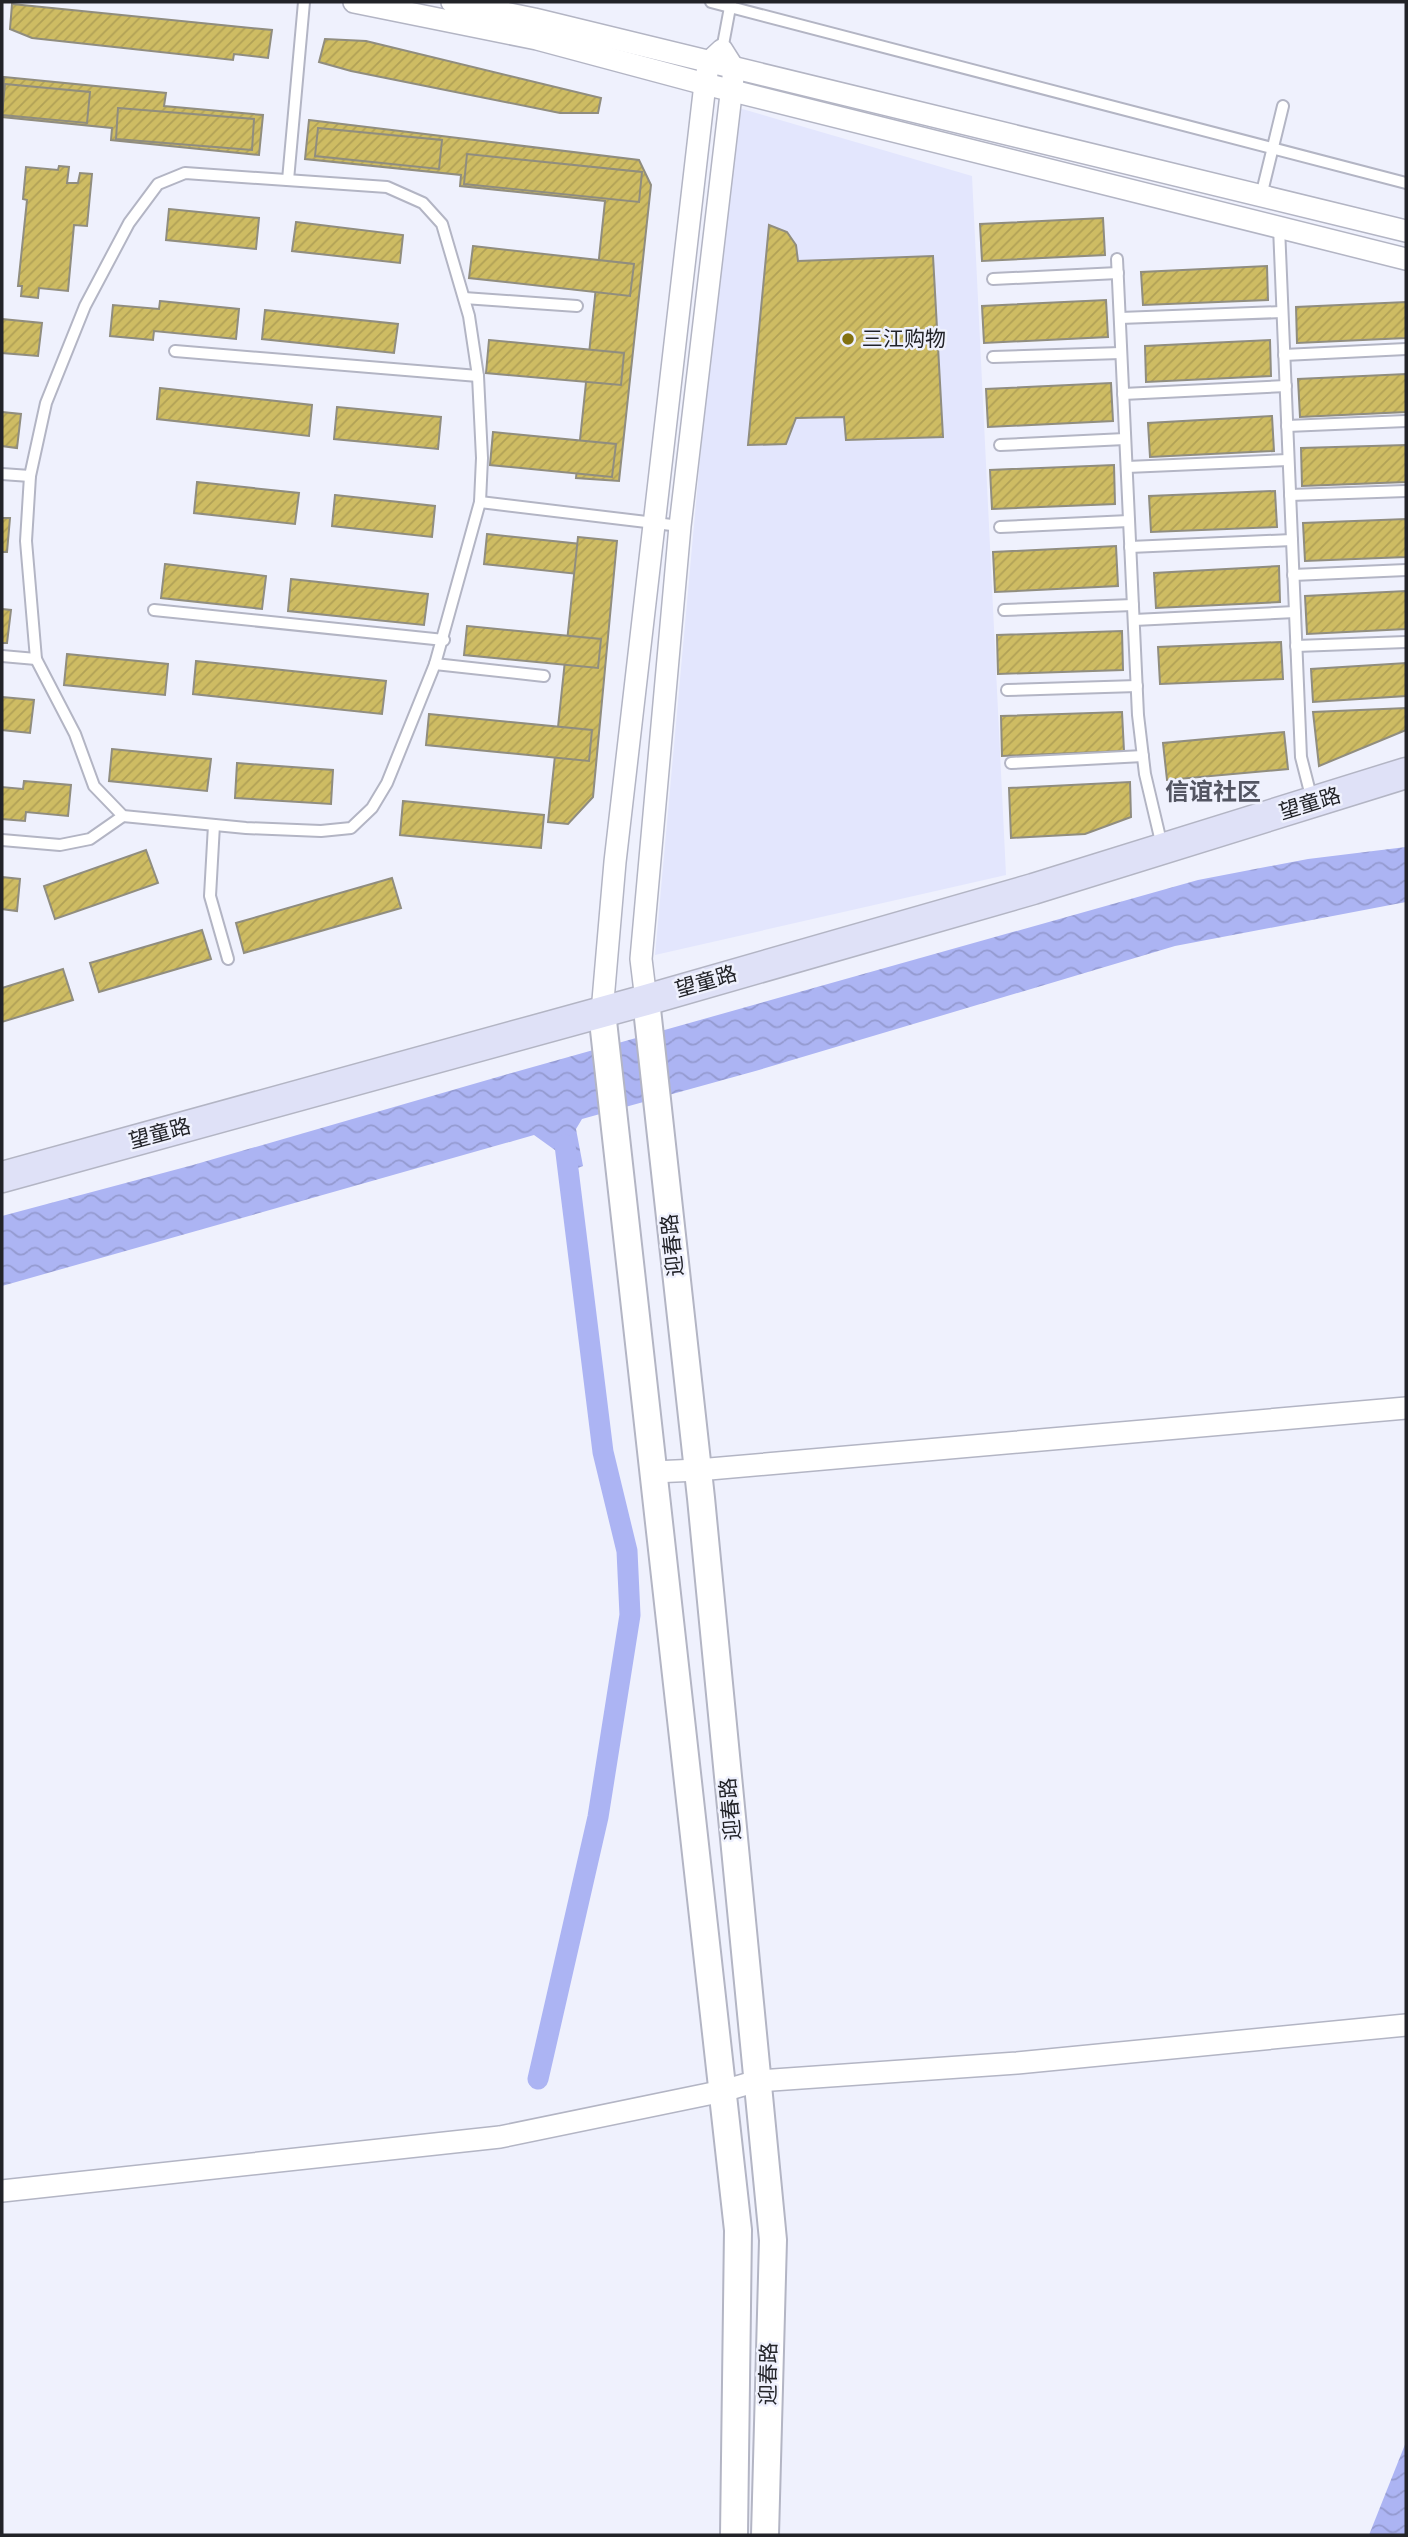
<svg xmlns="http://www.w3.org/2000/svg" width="1408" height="2537" font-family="'Alegreya Sans','Noto Sans SC',sans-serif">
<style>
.built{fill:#e3e6fd}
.water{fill:url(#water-waves)}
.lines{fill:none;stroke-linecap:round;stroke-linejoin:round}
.canal{stroke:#acb4f3;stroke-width:21}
.building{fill:url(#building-hatch);stroke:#908d7f;stroke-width:2}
.service-casing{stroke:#b3b5c4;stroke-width:14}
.minor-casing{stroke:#b3b5c4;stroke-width:24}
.tertiary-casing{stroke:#b3b5c4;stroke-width:30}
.secondary-casing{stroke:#b3b5c4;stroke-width:33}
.service{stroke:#fff;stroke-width:10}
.minor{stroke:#fff;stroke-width:21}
.tertiary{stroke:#fff;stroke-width:26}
.secondary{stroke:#dfe1f7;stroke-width:30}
.poi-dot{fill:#827111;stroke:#eff1fd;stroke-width:2.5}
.labels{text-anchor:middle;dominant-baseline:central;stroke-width:5;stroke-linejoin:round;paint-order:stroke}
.poi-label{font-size:21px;fill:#222328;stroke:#eff1fd;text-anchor:start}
.street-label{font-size:21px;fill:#222328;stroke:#eff1fd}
.quarter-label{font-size:24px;font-weight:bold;fill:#535562;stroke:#eff1fd}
</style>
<defs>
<pattern id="water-waves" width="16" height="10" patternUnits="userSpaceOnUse" patternTransform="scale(1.75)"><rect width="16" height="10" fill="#acb4f3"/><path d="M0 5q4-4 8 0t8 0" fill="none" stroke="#949ad0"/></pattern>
<pattern id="building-hatch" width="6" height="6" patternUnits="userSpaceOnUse" patternTransform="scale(1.75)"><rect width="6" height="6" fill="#cebc63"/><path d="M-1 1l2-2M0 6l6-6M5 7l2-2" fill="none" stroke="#b1a156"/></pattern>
</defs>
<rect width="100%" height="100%" fill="#eff1fd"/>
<polygon class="built" points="732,106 972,176 1006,875 655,955"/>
<g class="water">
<polygon points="1406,847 1406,902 1175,946 759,1070 582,1119 576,1129 583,1166 560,1175 559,1153 534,1135 2,1286 2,1216 193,1165 508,1074 1198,880 1308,859"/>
<polygon points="1406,2442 1406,2535 1369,2535"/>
</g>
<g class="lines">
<polyline class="canal" points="538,2079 598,1817 630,1615 627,1551 603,1452 565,1145"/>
</g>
<g class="building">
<polygon points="12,4 272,30 268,58 234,54 233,60 32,38 10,29"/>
<polygon points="325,39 366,41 601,98 598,113 560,113 351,71 319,62"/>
<polygon points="4,77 166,93 164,106 263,115 259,155 111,140 112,128 2,117"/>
<polygon points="5,84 90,92 87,123 2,115"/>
<polygon points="118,108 254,119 252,150 116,139"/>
<polygon points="309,120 639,160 651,185 619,481 576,478 605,201 460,186 461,175 305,159"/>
<polygon points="318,128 442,140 439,169 315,156"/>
<polygon points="467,154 642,172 639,202 464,184"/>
<polygon points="59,166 69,167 67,183 78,183 80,173 92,174 87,226 74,225 68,291 39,288 38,298 21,296 22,286 18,286 27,200 23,199 26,167 58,170"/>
<polygon points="169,209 259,218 256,249 166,240"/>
<polygon points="1103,218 1105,255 982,261 980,224"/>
<polygon points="296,222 403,235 400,263 292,251"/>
<polygon points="769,225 787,232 796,245 798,261 933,256 943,437 846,440 844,417 796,418 786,444 748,445"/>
<polygon points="473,246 634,264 630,296 469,278"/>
<polygon points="1267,266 1268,300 1143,305 1141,272"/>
<polygon points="1106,300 1108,337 984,343 982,306"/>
<polygon points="160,301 239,309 236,339 154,331 153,340 110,336 113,305 159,309"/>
<polygon points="1406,302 1406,338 1297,343 1296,307"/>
<polygon points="265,310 398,324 394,353 262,339"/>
<polygon points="2,319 42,323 38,356 2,353"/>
<polygon points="489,340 624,353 621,385 486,373"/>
<polygon points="1270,340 1271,376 1146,382 1145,346"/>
<polygon points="1406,374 1406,412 1300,417 1298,379"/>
<polygon points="1111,383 1113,421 988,427 986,389"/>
<polygon points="160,388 312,405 309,436 157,419"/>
<polygon points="337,407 441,417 438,449 334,439"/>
<polygon points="2,412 21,414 17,448 2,446"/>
<polygon points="1272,416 1274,451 1150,457 1148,423"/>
<polygon points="493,432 616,444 612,477 490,465"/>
<polygon points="1406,445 1406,482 1302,486 1301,448"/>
<polygon points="1114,465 1115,504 992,509 990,470"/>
<polygon points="197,482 299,493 295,524 194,513"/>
<polygon points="1275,491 1277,527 1151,532 1149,496"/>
<polygon points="335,495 435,506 432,537 332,526"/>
<polygon points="2,518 10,518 7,552 2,552"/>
<polygon points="1406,519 1406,557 1305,561 1303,523"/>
<polygon points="487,534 609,547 606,577 484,564"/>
<polygon points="578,537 617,541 593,797 568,824 548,822"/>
<polygon points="1116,546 1118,586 995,592 993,552"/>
<polygon points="165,564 266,576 262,609 161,598"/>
<polygon points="1279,566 1280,602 1156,608 1154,573"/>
<polygon points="291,579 428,594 424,625 288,611"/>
<polygon points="1406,591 1406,629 1307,634 1305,596"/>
<polygon points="2,609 11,610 7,643 2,643"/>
<polygon points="467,626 601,639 598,668 464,655"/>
<polygon points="1122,631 1123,670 998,674 997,635"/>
<polygon points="1281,642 1283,679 1160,684 1158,647"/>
<polygon points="67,654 168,664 165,695 64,685"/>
<polygon points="196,661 386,681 382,714 193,694"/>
<polygon points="1406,663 1406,696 1313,702 1311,669"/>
<polygon points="2,697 34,700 30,733 2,730"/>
<polygon points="1406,708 1406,730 1319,766 1313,712"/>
<polygon points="1122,712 1124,751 1002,756 1001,716"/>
<polygon points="429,714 592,730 589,761 426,745"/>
<polygon points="1284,732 1288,769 1167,780 1163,743"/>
<polygon points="112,749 211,759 207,791 109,781"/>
<polygon points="237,763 333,770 331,804 235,798"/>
<polygon points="24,781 71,785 68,816 26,812 25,821 2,819 2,787 23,789"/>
<polygon points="1130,782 1131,817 1085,834 1011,838 1009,788"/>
<polygon points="403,801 544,815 541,848 400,835"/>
<polygon points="146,850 158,883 55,919 44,886"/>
<polygon points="2,877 20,879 17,911 2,909"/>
<polygon points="392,878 401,908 244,953 236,923"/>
<polygon points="202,930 211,959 99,992 90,963"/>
<polygon points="63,969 73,1000 2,1022 2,988"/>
</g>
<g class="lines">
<g class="service-casing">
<g id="service">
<polyline points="711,2 1406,183"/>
<polyline points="722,50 731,2"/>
<polygon points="185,173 387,187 423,203 442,224 469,316 478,376 482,458 480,502 435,664 387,783 372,808 351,828 321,831 246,828 123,816 94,786 75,734 36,659 26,541 30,476 46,403 85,306 129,223 158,184"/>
<polyline points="288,180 304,2"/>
<polyline points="1261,196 1283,106"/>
<polyline points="1279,227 1301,757 1312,800"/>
<polyline points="1117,259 1138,715 1145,774 1162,846"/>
<polyline points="993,279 1118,273"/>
<polyline points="464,298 577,306"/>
<polyline points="1120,318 1282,312"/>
<polyline points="175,351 478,376"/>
<polyline points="1284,355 1406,349"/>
<polyline points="993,357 1121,353"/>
<polyline points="1123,394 1286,386"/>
<polyline points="1287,426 1406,421"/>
<polyline points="1000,445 1125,439"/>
<polyline points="1127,467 1288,460"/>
<polyline points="2,474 30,476"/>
<polyline points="1290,495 1406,491"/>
<polyline points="480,502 680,526"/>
<polyline points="1000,527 1129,521"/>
<polyline points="1130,547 1292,540"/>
<polyline points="1293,575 1406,570"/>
<polyline points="154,610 444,640"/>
<polyline points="1004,610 1133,605"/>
<polyline points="1134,620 1295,612"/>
<polyline points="1296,646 1406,642"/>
<polyline points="2,656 36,659"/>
<polyline points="435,664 544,676"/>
<polyline points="1007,690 1137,686"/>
<polyline points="1011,763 1143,756"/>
<polyline points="214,825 210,896 228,959"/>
<polyline points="2,840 60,845 90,839 123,816"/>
</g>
</g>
<g class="minor-casing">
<g id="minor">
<polyline points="354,2 537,39 705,84 1406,259"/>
<polyline points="452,2 534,19 1406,231"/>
<polyline points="602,1012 615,862 705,84 709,62 722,50 734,69 680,526 641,959 646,1000"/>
<polyline points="653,1472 698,1470 1406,1408"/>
<polyline points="2,2191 500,2137 723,2091 757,2081 1017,2063 1406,2025"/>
</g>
</g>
<g class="tertiary-casing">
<g id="tertiary">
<polyline points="646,1000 701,1498 773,2240 765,2535"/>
<polyline points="602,1012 738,2230 734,2535"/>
</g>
</g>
<g class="secondary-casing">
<polyline id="secondary" points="2,1177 646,1000 1033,889 1406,773"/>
</g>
<use href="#service" class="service"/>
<use href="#minor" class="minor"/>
<use href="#tertiary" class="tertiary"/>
<use href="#secondary" class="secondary"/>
</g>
<circle class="poi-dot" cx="848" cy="339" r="7"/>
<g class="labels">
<g class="poi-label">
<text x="862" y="339">三江购物</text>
</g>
<g class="street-label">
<text transform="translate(1310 804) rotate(-17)">望童路</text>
<text transform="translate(706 982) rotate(-16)">望童路</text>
<text transform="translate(160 1134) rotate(-15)">望童路</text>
<text transform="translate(673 1245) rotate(-96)">迎春路</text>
<text transform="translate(731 1809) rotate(-95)">迎春路</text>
<text transform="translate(769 2374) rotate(-89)">迎春路</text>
</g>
<g class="quarter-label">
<text x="1213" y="793">信谊社区</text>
</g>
</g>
<rect width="1408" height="2537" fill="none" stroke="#222328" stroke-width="7"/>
</svg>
